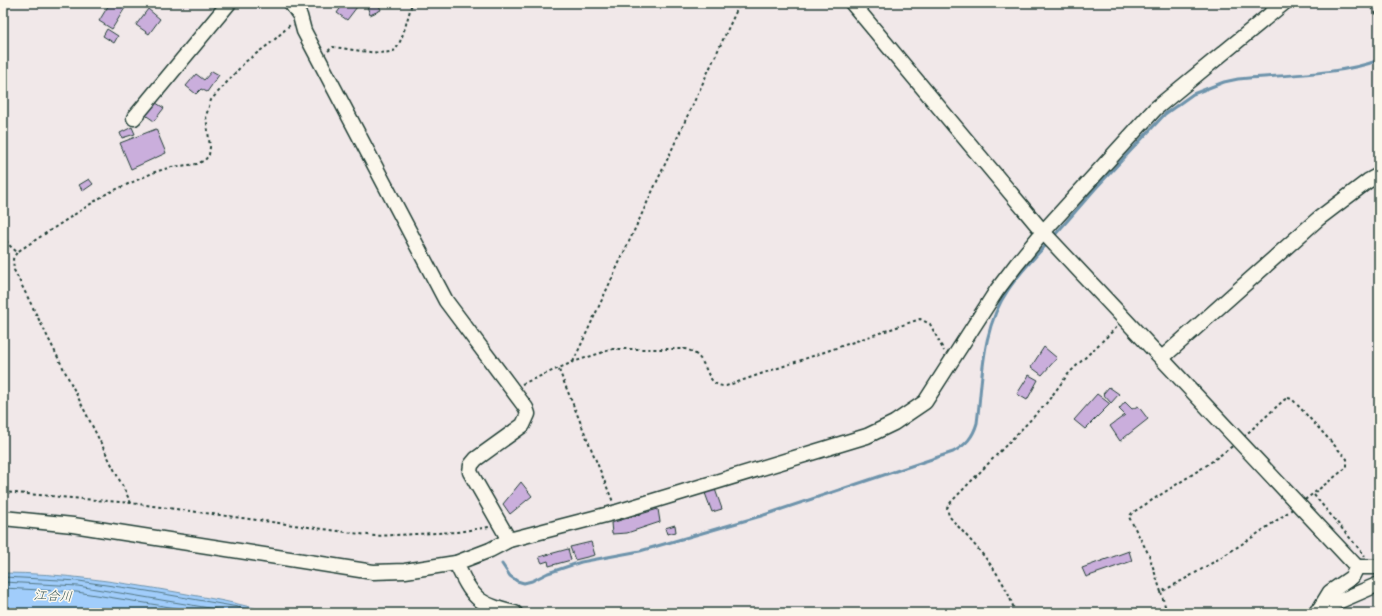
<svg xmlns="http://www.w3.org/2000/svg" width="1382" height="616" font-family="'Patrick Hand','Klee One',sans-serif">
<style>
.water{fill:#a1cdfb;stroke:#6d93ab}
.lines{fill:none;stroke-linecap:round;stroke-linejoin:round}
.shore{stroke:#537784;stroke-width:1}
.stream{stroke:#6d93ab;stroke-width:3}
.building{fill:#caaedc;stroke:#1f3d34}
.minor-casing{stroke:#1f3d34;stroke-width:17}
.path{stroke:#1f3d34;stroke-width:2;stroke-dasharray:3 3;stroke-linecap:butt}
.minor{stroke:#fbf7ec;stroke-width:14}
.labels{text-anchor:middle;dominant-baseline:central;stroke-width:3;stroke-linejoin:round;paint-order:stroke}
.water-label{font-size:13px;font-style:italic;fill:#395a5c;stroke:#fbf7ec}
</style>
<rect width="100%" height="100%" fill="#f1e8e9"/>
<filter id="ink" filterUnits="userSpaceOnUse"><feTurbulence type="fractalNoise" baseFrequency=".025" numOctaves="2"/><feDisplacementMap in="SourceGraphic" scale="8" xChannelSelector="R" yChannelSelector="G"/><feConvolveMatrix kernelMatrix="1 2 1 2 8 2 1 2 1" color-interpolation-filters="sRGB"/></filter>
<g filter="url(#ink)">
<path class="water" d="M3,573C61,573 119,582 176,592C208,598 240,603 271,613L3,612Z"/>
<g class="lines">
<g class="shore">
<polyline points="3,577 79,581 147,591 238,607 257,613"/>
<polyline points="3,582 78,586 239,613"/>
<polyline points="3,588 77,592 207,613"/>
</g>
<g class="stream">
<path d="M1054,236L1095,189L1165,114L1193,94L1224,82L1238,79C1280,75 1341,75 1379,60"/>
<path d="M502,564L510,576L517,581L524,583L532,581L548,573L581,562L640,551L761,516L953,452C966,445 973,437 977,423C983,377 981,329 1008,290C1019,273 1033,259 1046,245"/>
</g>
</g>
<g class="building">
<polygon points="110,3 128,3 112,29 99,21"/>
<polygon points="344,3 360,3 347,20 337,13"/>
<polygon points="366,3 378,3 381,10 370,15"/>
<polygon points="148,9 160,19 149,34 136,25"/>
<polygon points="107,29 118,36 114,43 103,36"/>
<polygon points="212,71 219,75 207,92 201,89 196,94 186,86 196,74 204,80"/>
<polygon points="153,101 164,108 154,121 144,114"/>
<polygon points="132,127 135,134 122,138 120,133"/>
<polygon points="156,129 166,153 131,169 120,143"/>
<polygon points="89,179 93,184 83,191 79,185"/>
<polygon points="1044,347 1057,358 1042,375 1031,367"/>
<polygon points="1029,375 1038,380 1027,400 1017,394"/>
<polygon points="1109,387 1119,394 1111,403 1103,394"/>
<polygon points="1097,394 1110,404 1085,429 1074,420"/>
<polygon points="1125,402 1132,409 1138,406 1148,419 1120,441 1110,426 1125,415 1119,409"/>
<polygon points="521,482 532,496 510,514 503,504"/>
<polygon points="715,489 722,509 712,512 705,493"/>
<polygon points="658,509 660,522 627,533 612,534 611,523"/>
<polygon points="675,525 676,532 667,534 665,528"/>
<polygon points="591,542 595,555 575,560 570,547"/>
<polygon points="568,549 571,560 549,566 548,561 542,563 539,557"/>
<polygon points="1129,551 1132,561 1086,577 1082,568"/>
</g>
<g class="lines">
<g class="minor-casing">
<g id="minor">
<polyline points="291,3 300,16 304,31 446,301 526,408 528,414 523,425 476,459 471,465 470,472 509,540"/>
<polyline points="852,3 1043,232 1357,567"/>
<polyline points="134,118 229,3"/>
<polyline points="1162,358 1318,219 1368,181 1379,175"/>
<polyline points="3,518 73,525 373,572 405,571 456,563 490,550 509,540 617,512 867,436 894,423 925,402 997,290 1016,265 1043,232 1155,109 1284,3"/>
<path d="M456,563C472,597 477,605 515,613"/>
<polyline points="1319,610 1330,592 1352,577 1357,567 1379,567"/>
<polyline points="1317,611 1379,584"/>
</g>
</g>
<g class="path">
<polyline points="1367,3 1379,17"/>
<path d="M328,51L333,47C345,48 386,57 395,50C402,43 409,13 412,3"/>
<polyline points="3,235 9,245 17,252"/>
<polyline points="573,362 740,3"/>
<polyline points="559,370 613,502"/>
<path d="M522,384L573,362L613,349H685C712,356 702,387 726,386L920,319L930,324L944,351"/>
<path d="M1288,398L1292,399L1347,459V467C1289,514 1227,557 1161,592L1149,555L1129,517L1132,513L1207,465L1238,442L1284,400Z"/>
<polyline points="3,492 131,503 375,536 457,532 489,527"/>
<polyline points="1314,495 1365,556"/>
<polyline points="131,503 14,270 13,259 17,252 106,194 155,172 171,167 197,164 205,160 209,155 210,147 206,116 211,100 245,62 272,42 291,24"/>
<polyline points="1161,592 1167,613"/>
<path d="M1015,613C1005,574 974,545 949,516L947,508L951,502L1045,405L1069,373L1117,327"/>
</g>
<use href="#minor" class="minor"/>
</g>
</g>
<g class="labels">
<g class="water-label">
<text transform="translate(53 595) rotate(3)">江合川</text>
</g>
</g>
<rect width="1382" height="616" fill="none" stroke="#fbf7ec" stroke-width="16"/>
<rect x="8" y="8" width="1366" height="600" fill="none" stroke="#1f3d34" stroke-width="1.5" filter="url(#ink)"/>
</svg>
